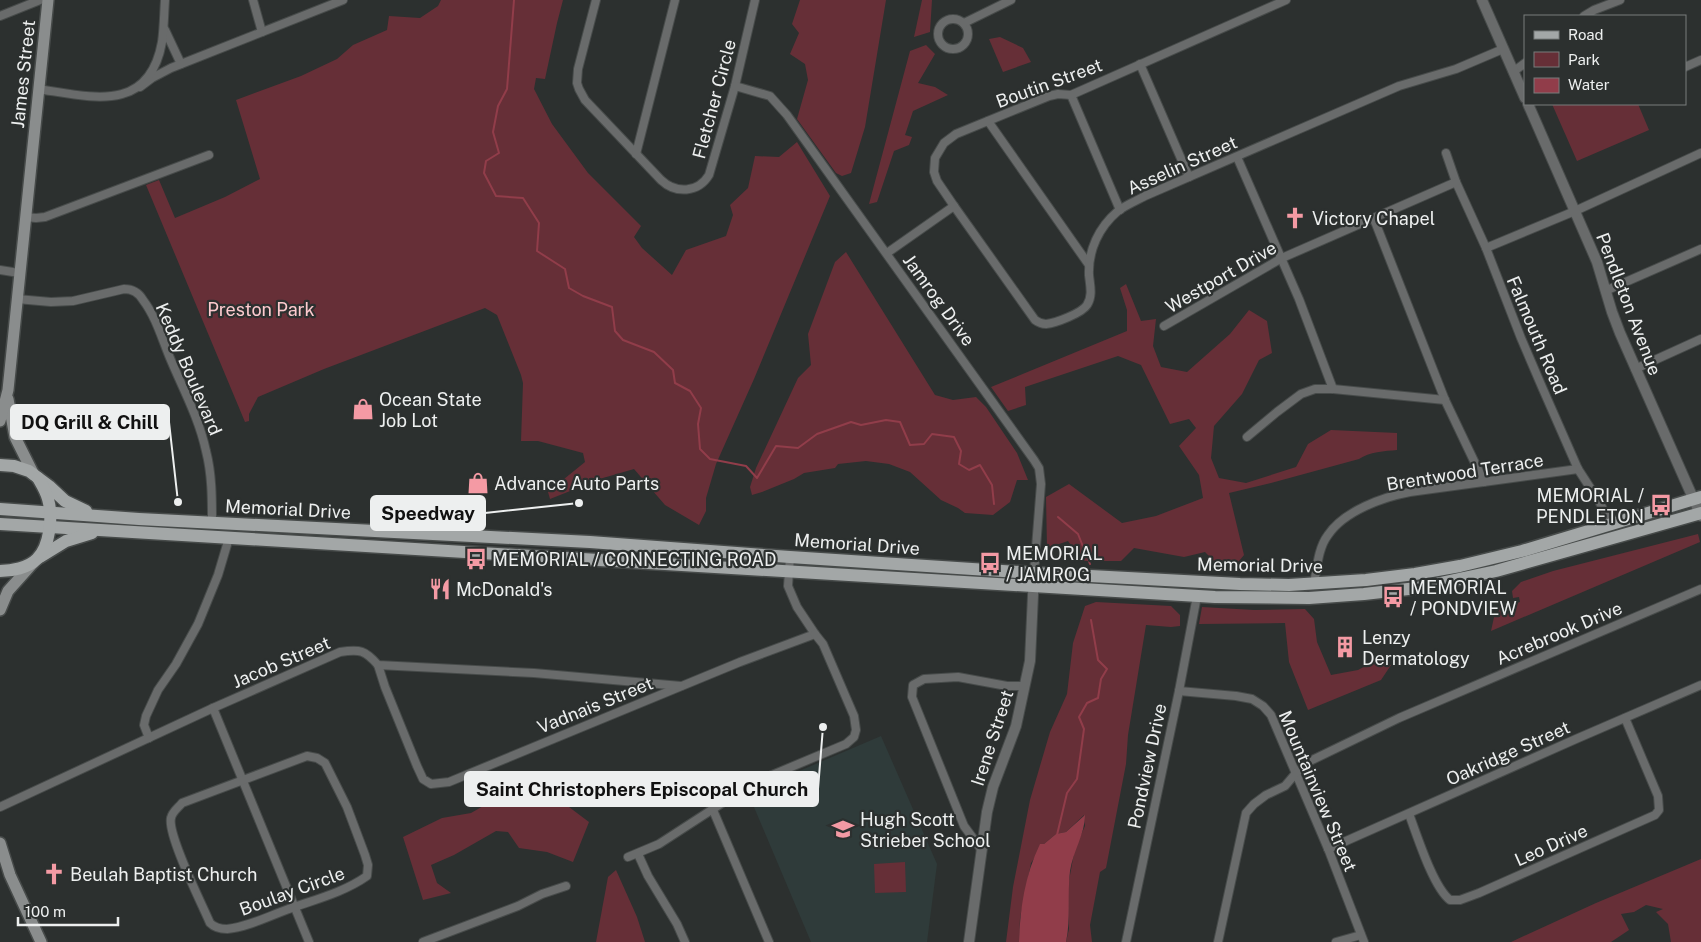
<svg xmlns="http://www.w3.org/2000/svg" width="1701" height="942" font-family="'Public Sans',sans-serif">
<style>
.built{fill:#2f3b3a}
.green{fill:#662f37}
.water{fill:#913d4a}
.lines{fill:none;stroke-linecap:round;stroke-linejoin:round}
.stream{stroke:#913d4a;stroke-width:2}
.minor-casing{stroke:#474b4a;stroke-width:10}
.tertiary-casing{stroke:#474b4a;stroke-width:12}
.secondary-casing{stroke:#474b4a;stroke-width:14}
.primary-casing{stroke:#474b4a;stroke-width:15}
.minor{stroke:#696b6b;stroke-width:8}
.tertiary{stroke:#696b6b;stroke-width:10}
.secondary{stroke:#8a8d8d;stroke-width:11}
.primary{stroke:#a3a7a7;stroke-width:12}
.labels{text-anchor:middle;dominant-baseline:central;stroke-width:4.5;stroke-linejoin:round;paint-order:stroke}
.street-label{font-size:18px;fill:#edefef;stroke:#2c302f}
.poi-label{font-size:18px;fill:#edefef;stroke:#2c302f;text-anchor:start}
.park-label{font-size:18px;fill:#fdcace;stroke:#2c302f}
.leader{fill:none;stroke:#edefef;stroke-width:2}
.callout-dot{fill:#edefef;stroke:#2c302f;stroke-width:2}
.callout{fill:#edefef;stroke:#edefef;stroke-width:2}
.callout-label{font-size:19px;text-anchor:middle;font-weight:bold;fill:#111}
</style>
<rect width="100%" height="100%" fill="#2c302f"/>
<polygon class="built" points="881,736 937,864 927,942 811,942 748,793"/>
<g class="green">
<polygon points="441,0 563,0 557,23 545,79 536,78 534,89 552,124 588,173 641,226 634,237 642,248 672,275 686,250 726,236 733,215 730,205 748,188 755,156 779,157 797,142 830,196 754,379 716,464 706,498 706,511 699,525 665,505 634,469 603,478 550,499 548,492 585,462 583,453 538,441 521,441 523,383 521,375 497,315 485,308 324,369 258,397 249,414 249,421 245,422 146,185 159,180 175,218 225,197 260,179 236,100 301,76 337,59 353,45 387,30 389,16 420,18 438,6"/>
<polygon points="800,0 886,0 865,127 851,173 842,176 836,173 797,119 808,80 805,64 790,54 799,33 792,24"/>
<polygon points="922,0 932,0 930,32 914,37"/>
<polygon points="1000,37 1023,48 1031,62 1003,72 989,39"/>
<polygon points="926,45 935,54 918,83 935,87 948,95 913,111 905,135 912,137 909,145 894,151 877,202 869,204 910,51"/>
<polygon points="1552,104 1638,104 1649,130 1577,161"/>
<polygon points="846,252 935,395 953,400 976,397 986,407 1017,453 1028,480 1017,480 1010,502 993,515 965,513 958,508 941,500 910,472 889,464 866,461 838,464 835,468 804,473 794,479 762,492 752,495 750,487 756,468 798,378 811,365 808,334 835,262"/>
<path d="M1126,284L1141,321L1156,319L1153,346L1161,367L1187,372L1230,334L1249,310L1267,321L1272,353L1259,360L1242,394L1214,426L1211,458L1219,478L1246,483L1296,467L1308,444L1331,430L1397,433V450C1385,451 1369,452 1359,459L1271,483L1229,493L1244,555L1234,567L1216,563L1205,552L1184,557L1134,548L1121,561H1081L1068,541L1047,548L1046,497L1069,484L1122,523L1156,516L1203,498L1199,475L1179,446L1196,428L1189,419L1170,424L1141,365L1118,356L1025,387L1026,405L1008,411L991,387L1127,331V310L1120,288Z"/>
<polygon points="1698,534 1700,542 1491,631 1496,608 1520,602 1519,597 1513,598 1512,591 1521,582 1553,571"/>
<polygon points="1096,602 1171,606 1180,615 1180,626 1171,627 1146,625 1128,735 1126,764 1106,868 1100,872 1090,925 1092,942 1066,942 1069,929 1068,886 1075,848 1085,826 1084,815 1066,832 1056,834 1044,844 1031,863 1020,918 1019,942 1006,942 1013,887 1030,800 1050,732 1067,694 1073,643 1085,606"/>
<polygon points="1202,607 1254,610 1305,609 1314,619 1317,642 1331,675 1358,670 1375,661 1391,665 1381,680 1308,710 1289,662 1285,623 1199,624"/>
<polygon points="554,779 561,801 589,822 573,862 547,852 519,848 508,832 496,831 454,855 431,865 437,883 451,893 423,900 403,837 442,818 471,813 485,805"/>
<polygon points="1701,859 1701,942 1671,942 1668,924 1656,912 1663,909 1646,905 1634,912 1621,914 1629,930 1611,942 1511,942 1596,903"/>
<polygon points="905,862 906,892 875,893 874,864"/>
<polygon points="616,870 637,917 645,942 596,942 608,877"/>
</g>
<path class="water" d="M1085,815C1085,834 1073,851 1070,871C1067,895 1071,919 1066,942H1019C1020,908 1025,875 1040,844H1044L1056,834L1066,832Z"/>
<g class="lines">
<g class="stream">
<polyline points="514,0 507,89 498,106 493,132 499,153 486,161 484,173 496,196 523,198 539,223 537,251 565,269 569,288 583,296 612,307 615,331 623,340 654,352 673,370 675,383 690,391 701,408 698,424 700,449 710,459 746,466 757,478 776,446 798,448 817,434 851,422 861,425 886,420 900,422 910,445 924,444 932,434 954,437 961,451 959,464 969,470 980,465 992,485 994,504"/>
<polyline points="1058,517 1078,534 1090,564"/>
<polyline points="1057,835 1067,793 1077,779 1084,729 1079,717 1087,703 1098,698 1101,679 1107,669 1098,660 1091,620"/>
</g>
<g class="minor-casing">
<g id="minor">
<polyline points="253,0 262,32"/>
<path d="M596,0L578,69L577,83L579,89L585,100L661,180C676,194 698,193 709,175L735,86L755,0"/>
<polyline points="0,16 40,0"/>
<polyline points="1584,16 1594,10 1620,0"/>
<circle cx="953" cy="34" r="15"/>
<polyline points="964,23 1011,0"/>
<polyline points="165,30 181,64"/>
<polyline points="1140,64 1189,177"/>
<polyline points="1685,67 1701,60"/>
<polyline points="1513,72 1525,63"/>
<polyline points="735,86 770,96 787,115 1034,460 1039,468 1041,484 1034,573"/>
<polyline points="140,87 152,78 171,68 343,0"/>
<path d="M38,89C92,97 149,114 162,42C164,28 164,14 165,0"/>
<polyline points="1071,95 1120,210"/>
<polyline points="988,121 1089,265"/>
<polyline points="1446,153 1456,182 1486,248 1521,338 1542,387 1578,469 1600,503 1610,524"/>
<polyline points="636,154 675,0"/>
<polyline points="1237,157 1299,299 1333,389"/>
<polyline points="954,206 937,181 934,172 935,158 944,143 956,134 1049,96 1058,94 1071,95 1286,0"/>
<polyline points="25,217 36,218 45,217 209,155"/>
<polyline points="1374,219 1445,400 1484,482"/>
<polyline points="1486,248 1575,211 1701,153"/>
<path d="M887,253L954,206L1035,320C1039,323 1042,324 1046,324C1056,323 1082,313 1087,305C1093,296 1090,285 1089,275C1088,250 1099,227 1118,211C1126,205 1136,201 1145,196L1399,86L1456,69L1503,49"/>
<polyline points="0,270 19,273"/>
<polyline points="1605,291 1701,249"/>
<path d="M17,299L51,302L73,301L124,289C132,289 139,293 143,300C156,317 162,339 170,358C183,389 199,418 206,451C212,474 212,498 212,523"/>
<polyline points="1164,326 1282,258 1456,182"/>
<polyline points="1635,369 1701,339"/>
<polyline points="1247,437 1277,412 1301,394 1315,389 1333,389 1445,400"/>
<path d="M1314,584C1317,568 1318,548 1328,535C1344,511 1383,497 1410,492L1578,469"/>
<polyline points="378,665 385,687 417,766 423,779 431,784 449,782 740,662 815,634 797,607 788,586 790,557"/>
<polyline points="1179,691 1236,696 1252,699 1263,706 1271,715 1329,851 1364,942"/>
<polyline points="213,708 309,942"/>
<polyline points="149,738 144,725 146,716 158,690 176,664 198,624 218,575 229,538"/>
<path d="M307,756L317,758L325,763L347,807L365,855L368,865L367,876C343,893 313,900 286,910C267,917 247,927 227,929C220,929 215,928 210,923C202,904 167,835 171,818C172,812 178,808 182,803Z"/>
<path d="M0,807L213,708L340,652C360,649 365,650 378,665L534,673L681,686"/>
<polyline points="713,810 769,942"/>
<path d="M1409,814C1417,835 1433,887 1450,900H1460L1479,893L1655,815L1659,810L1658,796L1625,718"/>
<polyline points="981,849 964,826 912,697 913,685 924,679 958,677 1007,686 1025,686"/>
<polyline points="1328,849 1576,739 1701,685"/>
<polyline points="638,854 648,876 677,924 685,942"/>
<polyline points="628,857 659,844 753,783 846,744 854,737 856,730 854,716 823,644 815,634"/>
<polyline points="423,942 518,906 542,894 566,886"/>
<polyline points="1126,942 1179,691 1197,596"/>
<polyline points="1218,942 1246,813 1254,804 1266,795 1285,786 1296,773 1310,761 1399,718 1701,589"/>
<polyline points="1336,942 1361,935"/>
</g>
</g>
<g class="tertiary-casing">
<g id="tertiary">
<polyline points="1482,0 1525,98"/>
<polyline points="1528,104 1597,262 1612,312 1620,333 1701,516"/>
<polyline points="969,942 987,812 993,787 1016,726 1030,661 1034,573"/>
</g>
</g>
<g class="secondary-casing">
<g id="secondary">
<polyline points="8,399 15,437 34,475"/>
<polyline points="0,421 8,390 48,0"/>
<polyline points="0,610 8,591 33,563"/>
<polyline points="0,843 10,875 41,942"/>
</g>
</g>
<g class="primary-casing">
<g id="primary">
<polyline points="0,465 14,466 29,471 49,486 65,501 86,511"/>
<polyline points="0,509 139,519 590,542 790,557 1034,573 1240,584 1289,585 1366,580 1415,574 1460,566 1522,551 1701,497"/>
<polyline points="0,524 1215,597 1309,598 1364,594 1417,588 1496,571 1701,513"/>
<polyline points="40,557 66,541 92,533"/>
<path d="M0,571C12,571 28,568 37,559C50,546 53,517 48,499C46,491 42,485 38,478"/>
</g>
</g>
<use href="#minor" class="minor"/>
<use href="#tertiary" class="tertiary"/>
<use href="#secondary" class="secondary"/>
<use href="#primary" class="primary"/>
</g>
<defs>
<g id="church-bare" transform="scale(1.725)"><path d="M-1.2-6h2.4v3.5h3.3v2.4h-3.3V6h-2.4V-.1h-3.3v-2.4h3.3Z" fill="#f49aa4" stroke="#2c302f" stroke-width="2.5" paint-order="stroke"/></g>
<g id="shop-bare" transform="scale(1.725)"><path d="M-5-2.5h2.3a2.7 3.5 0 0 1 5.4 0H5L5.5 6h-11ZM-1.5-2.5h3a1.5 2.3 0 0 0-3 0Z" fill="#f49aa4" stroke="#2c302f" stroke-width="2.5" paint-order="stroke"/></g>
<g id="bus-bare" transform="scale(1.725)"><path d="M-5-6H5V4H4V6H2V4H-2V6H-4V4H-5ZM-3.5-4V0h7V-4ZM-3.5 1.2v1.5H-2V1.2ZM2 1.2v1.5H3.5V1.2Z" fill="#f49aa4" stroke="#2c302f" stroke-width="2.5" paint-order="stroke"/></g>
<g id="restaurant-bare" transform="scale(1.725)"><path d="M-5-6h1v4h1v-4h1v4h1v-4h1v5L-1.5 .5V6h-2V.5L-5-1ZM5-6V6H3V1.5H1.5Q1.5-4 5-6Z" fill="#f49aa4" stroke="#2c302f" stroke-width="2.5" paint-order="stroke"/></g>
<g id="building-bare" transform="scale(1.725)"><path d="M-4-6H4V6H1V3H-1V6H-4ZM-2.5-4.3h1.7v1.8h-1.7ZM.8-4.3h1.7v1.8H.8ZM-2.5-1h1.7V.8h-1.7ZM.8-1h1.7V.8H.8Z" fill="#f49aa4" stroke="#2c302f" stroke-width="2.5" paint-order="stroke"/></g>
<g id="school-bare" transform="scale(1.725)"><path d="M0-5L7-2L0 1L-7-2ZM-4 1L0 2.5L4 1V4Q0 6-4 4Z" fill="#f49aa4" stroke="#2c302f" stroke-width="2.5" paint-order="stroke"/></g>
</defs>
<g fill-rule="evenodd">
<use href="#church-bare" x="1295" y="218"/>
<use href="#shop-bare" x="363" y="409"/>
<use href="#shop-bare" x="478" y="483"/>
<use href="#bus-bare" x="1661" y="505"/>
<use href="#bus-bare" x="476" y="559"/>
<use href="#bus-bare" x="990" y="563"/>
<use href="#restaurant-bare" x="440" y="589"/>
<use href="#bus-bare" x="1393" y="597"/>
<use href="#building-bare" x="1345" y="647"/>
<use href="#school-bare" x="843" y="829"/>
<use href="#church-bare" x="54" y="874"/>
</g>
<g class="labels">
<g class="street-label">
<text transform="translate(23 74) rotate(-84)">James Street</text>
<text transform="translate(1049 83) rotate(-20)">Boutin Street</text>
<text transform="translate(714 99) rotate(-75)">Fletcher Circle</text>
<text transform="translate(1182 165) rotate(-24)">Asselin Street</text>
<text transform="translate(1221 277) rotate(-30)">Westport Drive</text>
<text transform="translate(939 300) rotate(54)">Jamrog Drive</text>
<text transform="translate(1629 304) rotate(69)">Pendleton Avenue</text>
<text transform="translate(1537 335) rotate(67)">Falmouth Road</text>
<text transform="translate(189 369) rotate(67)">Keddy Boulevard</text>
<text transform="translate(1465 472) rotate(-9)">Brentwood Terrace</text>
<text transform="translate(288 509) rotate(3)">Memorial Drive</text>
<text transform="translate(857 544) rotate(4)">Memorial Drive</text>
<text transform="translate(1260 565) rotate(1)">Memorial Drive</text>
<text transform="translate(1559 633) rotate(-23)">Acrebrook Drive</text>
<text transform="translate(281 662) rotate(-23)">Jacob Street</text>
<text transform="translate(595 705) rotate(-22)">Vadnais Street</text>
<text transform="translate(992 738) rotate(-72)">Irene Street</text>
<text transform="translate(1508 753) rotate(-24)">Oakridge Street</text>
<text transform="translate(1147 766) rotate(-78)">Pondview Drive</text>
<text transform="translate(1318 791) rotate(67)">Mountainview Street</text>
<text transform="translate(1551 845) rotate(-24)">Leo Drive</text>
<text transform="translate(292 891) rotate(-20)">Boulay Circle</text>
</g>
<g class="poi-label">
<text x="1312" y="218">Victory Chapel</text>
<text x="379" y="399">Ocean State<tspan x="379" dy="21">Job Lot</tspan></text>
<text x="494" y="483">Advance Auto Parts</text>
<text x="1644" y="495" text-anchor="end">MEMORIAL /<tspan x="1644" dy="21">PENDLETON</tspan></text>
<text x="1006" y="553">MEMORIAL<tspan x="1006" dy="21">/ JAMROG</tspan></text>
<text x="492" y="559">MEMORIAL / CONNECTING ROAD</text>
<text x="1410" y="587">MEMORIAL<tspan x="1410" dy="21">/ PONDVIEW</tspan></text>
<text x="456" y="589">McDonald's</text>
<text x="1362" y="637">Lenzy<tspan x="1362" dy="21">Dermatology</tspan></text>
<text x="860" y="819">Hugh Scott<tspan x="860" dy="21">Strieber School</tspan></text>
<text x="70" y="874">Beulah Baptist Church</text>
</g>
<g class="park-label">
<text x="261" y="309">Preston Park</text>
</g>
</g>
<path class="leader" d="M178 502L169 422M579 503L485 513M823 727L818 789"/>
<g class="callout-dot">
<circle cx="178" cy="502" r="5"/>
<circle cx="579" cy="503" r="5"/>
<circle cx="823" cy="727" r="5"/>
</g>
<g class="callout">
<rect x="11" y="405" width="158" height="34" rx="5"/>
<rect x="371" y="496" width="114" height="34" rx="5"/>
<rect x="465" y="772" width="353" height="34" rx="5"/>
</g>
<g class="callout-label">
<text x="90" y="429">DQ Grill &amp; Chill</text>
<text x="428" y="520">Speedway</text>
<text x="642" y="796">Saint Christophers Episcopal Church</text>
</g>
<rect x="1524" y="15" width="162" height="90" fill="#2c302f" stroke="#797c7c"/>
<rect x="1534" y="31" width="25" height="8" fill="#a3a7a7" stroke="#797c7c"/>
<text x="1568" y="40" font-size="15" fill="#edefef">Road</text>
<rect x="1534" y="52" width="25" height="15" fill="#662f37" stroke="#797c7c"/>
<text x="1568" y="65" font-size="15" fill="#edefef">Park</text>
<rect x="1534" y="78" width="25" height="15" fill="#913d4a" stroke="#797c7c"/>
<text x="1568" y="90" font-size="15" fill="#edefef">Water</text>
<path d="M18 917v8h100v-8" fill="none" stroke="#edefef" stroke-width="2.5"/>
<text x="25" y="917" font-size="15" fill="#edefef" stroke="#2c302f" stroke-width="4" paint-order="stroke">100 m</text>
</svg>
